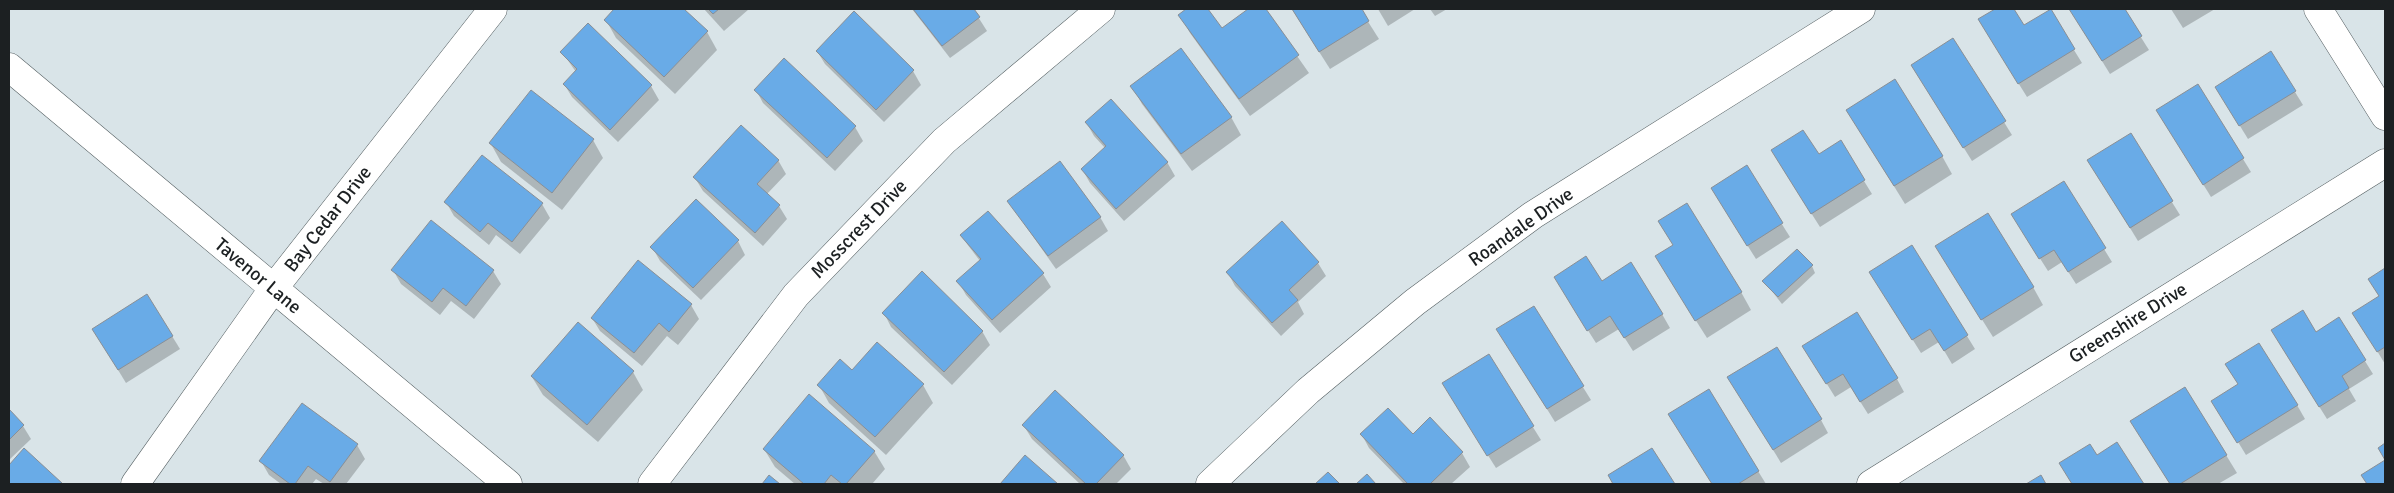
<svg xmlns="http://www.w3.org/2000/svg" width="2394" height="493" font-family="Signika,sans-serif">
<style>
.shadow{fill:#0003}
.building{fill:#69abe7;stroke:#898f96}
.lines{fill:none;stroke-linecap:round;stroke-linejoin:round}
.minor-casing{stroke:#555f62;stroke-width:29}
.minor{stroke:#fff;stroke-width:28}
.labels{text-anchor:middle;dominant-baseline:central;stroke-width:5;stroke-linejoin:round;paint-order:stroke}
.street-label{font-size:19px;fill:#1c2022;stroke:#fff}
</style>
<rect width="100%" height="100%" fill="#d9e4e8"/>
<g class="shadow">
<polygon points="616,9 683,9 707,32 717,50 675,94 616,38 606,20"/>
<polygon points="704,9 749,9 724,31"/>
<polygon points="912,9 973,9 987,31 950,58"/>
<polygon points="1189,9 1207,9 1222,30 1250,9 1264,9 1309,73 1250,116 1190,33 1180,15"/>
<polygon points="1292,9 1360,9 1379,39 1330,69"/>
<polygon points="1378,9 1415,9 1388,26"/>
<polygon points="1430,9 1447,9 1435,16"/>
<polygon points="1997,9 2012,9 2024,27 2050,11 2082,63 2027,97 1979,20"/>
<polygon points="2070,9 2123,9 2149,50 2110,74"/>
<polygon points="2171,9 2215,9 2183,28"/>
<polygon points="854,13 913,71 921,85 884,122 825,64 817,51"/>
<polygon points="588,25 651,86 659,100 618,142 572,97 564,84 576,72 562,52"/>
<polygon points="1953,40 2012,135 1972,161 1920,78"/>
<polygon points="784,60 855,127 863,141 835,171 763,103 756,90"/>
<polygon points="1132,86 1231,117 1241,135 1192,171 1142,104"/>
<polygon points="2198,86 2251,172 2211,197 2166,124"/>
<polygon points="2295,92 2303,105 2248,139 2224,100"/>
<polygon points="1086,122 1167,162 1175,176 1124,221 1090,183 1082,169 1105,148 1094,136"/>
<polygon points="1858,128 1942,156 1952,174 1905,204"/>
<polygon points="2130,135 2180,215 2138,241 2097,174"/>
<polygon points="593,140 603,158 562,210 501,162 491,144"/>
<polygon points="1840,142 1872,194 1820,227 1780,164 1818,156"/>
<polygon points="778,160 786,174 767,194 779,206 787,219 763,246 703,191 695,178"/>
<polygon points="1746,167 1790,237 1756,259 1720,202"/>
<polygon points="1008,201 1100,217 1108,231 1056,269"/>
<polygon points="446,202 542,204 550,218 520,254 496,235 489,245 454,216"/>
<polygon points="988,212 1043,274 1051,287 1000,333 966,295 958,281 980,261 961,236"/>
<polygon points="431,222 493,271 501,284 474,319 451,301 440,315 401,284 393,270"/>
<polygon points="1282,223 1318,263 1326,276 1298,302 1304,314 1281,336 1235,286 1228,273"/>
<polygon points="2020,227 2104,249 2112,262 2076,284 2062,262 2048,271"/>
<polygon points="738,241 745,255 701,300 660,261 652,247"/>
<polygon points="1912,247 1975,349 1952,364 1939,342 1921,353 1879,286"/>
<polygon points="1947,264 2033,287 2043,305 1993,337"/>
<polygon points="1812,266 1815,273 1782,304 1764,281"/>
<polygon points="2385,269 2385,364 2362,326 2380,297 2369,279"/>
<polygon points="1667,275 1741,292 1751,310 1707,338"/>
<polygon points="1601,282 1662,314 1670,328 1633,351 1619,329 1596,343 1563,291"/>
<polygon points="691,305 699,319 678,345 667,336 642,366 600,331 592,318"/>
<polygon points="1533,307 1591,400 1555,422 1506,343"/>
<polygon points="884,313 982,331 990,345 952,385 891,327"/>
<polygon points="2339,319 2373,374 2349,389 2356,401 2327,419 2280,344 2316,333"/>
<polygon points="172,336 180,349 126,383 101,342"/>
<polygon points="1488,355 1541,440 1496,468 1451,397"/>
<polygon points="1812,360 1897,379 1904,392 1868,414 1851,387 1835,397"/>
<polygon points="852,371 923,385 933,403 886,455 829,403 819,385"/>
<polygon points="633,372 643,390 598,442 543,395 532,377"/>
<polygon points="2239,385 2297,405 2305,419 2246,455 2221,414"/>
<polygon points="1737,391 1821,420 1828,433 1781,463"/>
<polygon points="302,405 357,445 365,459 346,484 324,484 316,479 312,484 281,484 269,475 261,461"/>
<polygon points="9,411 23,426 31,439 9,460"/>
<polygon points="1430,419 1462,453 1470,467 1451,484 1404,484 1369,448 1362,435 1413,435"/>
<polygon points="1024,426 1123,455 1131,469 1116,484 1080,484 1032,439"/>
<polygon points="1678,428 1758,471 1766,484 1713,484"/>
<polygon points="2142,439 2226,455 2237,473 2218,484 2170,484"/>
<polygon points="2117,444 2142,484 2073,484 2061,464 2096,457"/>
<polygon points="764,449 874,451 885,469 872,484 795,484 775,467"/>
<polygon points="1652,449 1674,484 1614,484 1610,476"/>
<polygon points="24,450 61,484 9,484 9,467"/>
<polygon points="1025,457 1056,484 1001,484"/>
</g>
<g class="building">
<polygon points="614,9 684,9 708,31 664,77 604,20"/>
<polygon points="708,9 719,9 713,14"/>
<polygon points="913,9 974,9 980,17 942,46"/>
<polygon points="1186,9 1208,9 1222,28 1248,9 1266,9 1299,55 1239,99 1178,15"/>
<polygon points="1292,9 1362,9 1369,21 1319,52"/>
<polygon points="1995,9 2014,9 2024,25 2051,9 2075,49 2018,84 1978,19"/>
<polygon points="2069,9 2125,9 2142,36 2102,61"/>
<polygon points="854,11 914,70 876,110 816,51"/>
<polygon points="588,23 652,85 610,130 563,84 577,69 560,52"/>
<polygon points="1953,38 2006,121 1963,148 1911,65"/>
<polygon points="1181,48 1232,117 1181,154 1130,86"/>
<polygon points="2271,51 2296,91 2239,126 2215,87"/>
<polygon points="784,58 856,126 827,158 754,90"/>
<polygon points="1895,79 1943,156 1894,186 1846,110"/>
<polygon points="2198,84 2244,158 2203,185 2156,110"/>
<polygon points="531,90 594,139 552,193 489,143"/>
<polygon points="1111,99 1168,162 1116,209 1081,169 1106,146 1085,122"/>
<polygon points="741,125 779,160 757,184 780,205 755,233 693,177"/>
<polygon points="1803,130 1819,154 1841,140 1865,180 1811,214 1771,150"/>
<polygon points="2131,133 2173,201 2130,228 2087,160"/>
<polygon points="482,155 543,203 512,242 488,223 480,232 444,202"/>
<polygon points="1060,161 1101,217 1048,256 1007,201"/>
<polygon points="1747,165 1783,223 1747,246 1711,188"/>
<polygon points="2064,181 2106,248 2068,272 2054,250 2039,259 2011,214"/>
<polygon points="696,199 739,240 693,288 650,247"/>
<polygon points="1687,203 1742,292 1695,321 1655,256 1673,245 1658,221"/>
<polygon points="988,211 1044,273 992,320 956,281 981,259 960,235"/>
<polygon points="1988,213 2034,287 1981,320 1935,246"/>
<polygon points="431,220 494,270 466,306 443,288 432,302 391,270"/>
<polygon points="1282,221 1319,262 1289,290 1298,300 1272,323 1226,272"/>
<polygon points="1912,245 1968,335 1944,351 1930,329 1912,340 1869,272"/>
<polygon points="1797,249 1813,265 1778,297 1762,281"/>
<polygon points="1586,256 1602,281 1631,262 1663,314 1624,338 1610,316 1587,331 1554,277"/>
<polygon points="638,260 692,304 669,332 659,323 634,353 591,318"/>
<polygon points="2385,268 2385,347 2377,352 2352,313 2379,296 2368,279"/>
<polygon points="922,271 983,331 944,372 882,313"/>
<polygon points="147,294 173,336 118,370 92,329"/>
<polygon points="1534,306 1584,386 1547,409 1496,329"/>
<polygon points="2303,310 2316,332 2339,317 2366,360 2342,376 2349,388 2319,407 2271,330"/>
<polygon points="1857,312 1898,378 1860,402 1843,374 1826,384 1802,346"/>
<polygon points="578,322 634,371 587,425 531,376"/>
<polygon points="877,342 924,384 875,437 817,385 840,359 852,370"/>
<polygon points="2259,343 2298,405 2237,443 2211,401 2238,384 2225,364"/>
<polygon points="1777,347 1822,419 1773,450 1727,377"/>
<polygon points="1489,354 1534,426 1487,456 1442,383"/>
<polygon points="2185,387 2227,455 2180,484 2170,484 2130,421"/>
<polygon points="1709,389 1759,471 1738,484 1712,484 1668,414"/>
<polygon points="1055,390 1124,455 1096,484 1086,484 1022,425"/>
<polygon points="809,394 875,451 846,484 842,484 831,475 824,484 804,484 763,449"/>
<polygon points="302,403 358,444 330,482 308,466 295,484 290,484 259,461"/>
<polygon points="1388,408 1413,434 1430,417 1463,452 1430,484 1408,484 1360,434"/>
<polygon points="9,409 24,425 9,440"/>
<polygon points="2117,442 2144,484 2072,484 2059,463 2090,444 2097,455"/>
<polygon points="2385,443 2385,460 2378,448"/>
<polygon points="24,448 63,484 9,484 9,465"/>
<polygon points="1652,448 1675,484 1613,484 1608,475"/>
<polygon points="1025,455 1058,484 1000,484"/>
<polygon points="2385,460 2385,484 2367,484 2361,475"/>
<polygon points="1328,472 1340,484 1315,484"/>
<polygon points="1367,474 1376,484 1356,484"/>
<polygon points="769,475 780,484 762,484"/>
<polygon points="2041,475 2046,484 2026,484"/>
</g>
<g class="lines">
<g class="minor-casing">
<g id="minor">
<polyline points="2318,9 2385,116"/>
<polyline points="9,67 508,484"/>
<polyline points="135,484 273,289 493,9"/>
<polyline points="652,484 796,295 944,141 1101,9"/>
<polyline points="1210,484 1308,391 1415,302 1533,215 1861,9"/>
<polyline points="1871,484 2385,163"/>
</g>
</g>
<use href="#minor" class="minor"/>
</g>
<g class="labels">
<g class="street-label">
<text transform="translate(328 219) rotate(-52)">Bay Cedar Drive</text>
<text transform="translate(1521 227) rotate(-35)">Roandale Drive</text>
<text transform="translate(859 229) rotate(-46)">Mosscrest Drive</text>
<text transform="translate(258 276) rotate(40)">Tavenor Lane</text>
<text transform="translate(2128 323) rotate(-32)">Greenshire Drive</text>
</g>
</g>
<rect width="2394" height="493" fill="none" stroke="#1c2022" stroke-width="20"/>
</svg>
